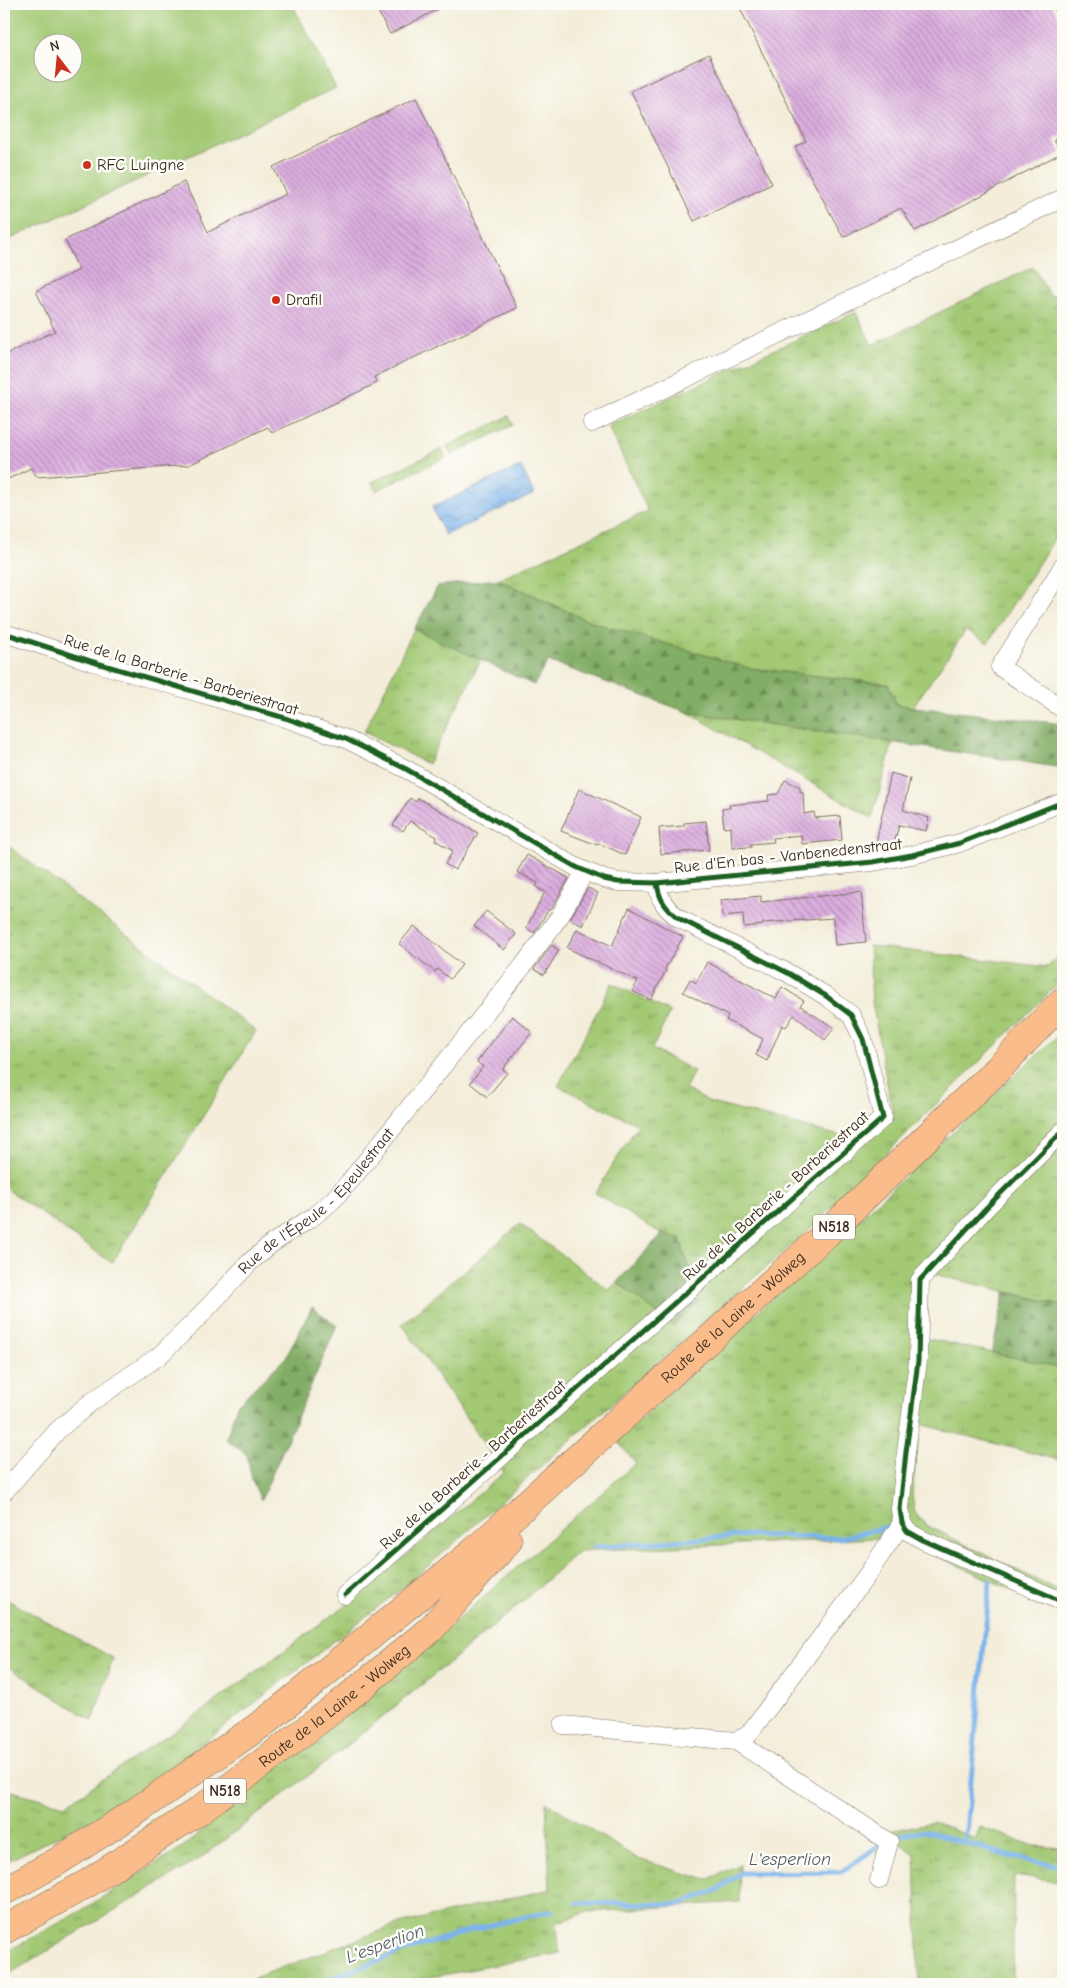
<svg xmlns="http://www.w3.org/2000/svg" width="1067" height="1988" font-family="'Comic Neue',sans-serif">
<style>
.grass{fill:url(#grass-tufts);stroke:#6f7a49}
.forest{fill:url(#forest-firs);stroke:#5e6c42}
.park{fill:#a3c974;stroke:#6f7a49;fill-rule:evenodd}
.water{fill:url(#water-waves);stroke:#5b6e84}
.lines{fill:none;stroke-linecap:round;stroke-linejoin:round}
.stream{stroke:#7bb3eb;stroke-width:5}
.building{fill:url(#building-back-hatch)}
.street-casing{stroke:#7b6e5f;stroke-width:19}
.highway-casing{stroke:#7b6e5f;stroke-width:29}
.street{stroke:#fff;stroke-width:18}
.highway{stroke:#f9bc8a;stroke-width:28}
.cycleway-casing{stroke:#fdfcf7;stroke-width:8}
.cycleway{stroke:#1b5e20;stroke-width:5}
.poi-dot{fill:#c8321e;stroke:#fdfcf7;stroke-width:2}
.labels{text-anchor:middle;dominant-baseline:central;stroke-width:5;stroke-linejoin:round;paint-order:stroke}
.shield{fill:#fdfcf7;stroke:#75695f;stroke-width:1}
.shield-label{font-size:15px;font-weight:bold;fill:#3b2a1e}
.poi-label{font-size:16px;fill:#3b2a1e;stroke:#fdfcf7;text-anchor:start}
.street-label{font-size:16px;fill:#3b2a1e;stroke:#fdfcf7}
.water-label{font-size:18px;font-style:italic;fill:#515a66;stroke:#fdfcf7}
</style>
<defs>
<pattern id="grass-tufts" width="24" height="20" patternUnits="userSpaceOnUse" patternTransform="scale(1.25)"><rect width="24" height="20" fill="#a3c974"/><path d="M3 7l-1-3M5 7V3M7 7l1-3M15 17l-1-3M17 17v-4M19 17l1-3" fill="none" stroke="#86a35f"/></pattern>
<pattern id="forest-firs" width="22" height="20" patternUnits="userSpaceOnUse" patternTransform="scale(1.25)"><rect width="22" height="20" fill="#82ad66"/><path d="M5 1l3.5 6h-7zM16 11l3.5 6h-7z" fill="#6c8d53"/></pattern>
<pattern id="water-waves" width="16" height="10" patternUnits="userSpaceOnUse" patternTransform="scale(1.25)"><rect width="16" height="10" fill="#7bb3eb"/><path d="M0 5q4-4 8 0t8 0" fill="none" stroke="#6692be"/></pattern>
<pattern id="building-back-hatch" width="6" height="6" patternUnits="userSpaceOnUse" patternTransform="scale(1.25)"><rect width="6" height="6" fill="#dbaddf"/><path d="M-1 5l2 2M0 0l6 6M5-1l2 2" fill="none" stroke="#b38db4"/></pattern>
</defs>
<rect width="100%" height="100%" fill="#fdfcf7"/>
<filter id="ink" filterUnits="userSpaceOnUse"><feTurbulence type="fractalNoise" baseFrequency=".02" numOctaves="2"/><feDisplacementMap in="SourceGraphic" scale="10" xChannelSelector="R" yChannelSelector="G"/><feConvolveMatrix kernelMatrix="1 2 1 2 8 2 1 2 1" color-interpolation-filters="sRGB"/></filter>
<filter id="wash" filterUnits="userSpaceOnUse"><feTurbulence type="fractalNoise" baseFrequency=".0096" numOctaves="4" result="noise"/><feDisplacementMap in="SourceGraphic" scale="20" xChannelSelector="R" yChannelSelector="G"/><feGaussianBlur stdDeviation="1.12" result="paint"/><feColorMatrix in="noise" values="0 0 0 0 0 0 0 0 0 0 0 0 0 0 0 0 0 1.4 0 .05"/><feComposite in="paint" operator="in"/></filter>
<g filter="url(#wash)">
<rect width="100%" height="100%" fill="#f3edd9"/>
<g class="grass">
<polygon points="1033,267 1051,297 1063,291 1063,525 988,643 966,630 913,707 897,705 888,684 749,668 588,621 498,579 648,511 608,426 856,312 872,345"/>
<polygon points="509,416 513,425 451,455 447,446"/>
<polygon points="442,449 446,457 376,491 372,482"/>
<polygon points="414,629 481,660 428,764 364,732"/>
<polygon points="687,712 893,742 872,818"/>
<polygon points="4,843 256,1031 112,1263 4,1187"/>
<polygon points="869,946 1048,967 1063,950 1063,979 815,1224 410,1582 130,1800 4,1863 4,1789 65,1805 197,1715 349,1603 504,1473 402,1324 520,1224 609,1290 617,1282 673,1326 680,1238 662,1234 595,1193 638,1125 558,1086 612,983 670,1012 652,1049 694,1071 685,1089 711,1103 868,1143 893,1115 872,1003"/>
<polygon points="1063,1031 1063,1305 933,1274 910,1280 915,1336 1063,1368 1063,1461 920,1424 912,1495 915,1513 926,1525 1063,1593 1063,1610 1032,1599 904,1541 891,1523 880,1538 579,1551 513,1610 342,1750 198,1860 4,1977 4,1953 74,1915 184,1846 287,1759 433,1641 636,1463 617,1441"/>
<polygon points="4,1598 113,1658 93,1721 4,1664"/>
<polygon points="546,1802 638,1859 707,1880 740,1864 739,1902 587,1912 556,1923 560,1953 393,1984 253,1984 254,1978 399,1924 550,1889"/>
<polygon points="933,1822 976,1839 980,1827 1034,1846 1063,1848 1063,1882 1014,1875 1013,1984 919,1984 915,1854 884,1832"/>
</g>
<g class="forest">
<polygon points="498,579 588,621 749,668 888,684 897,705 1063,724 1063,768 687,712 548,661 534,685 414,629 438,586"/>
<polygon points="662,1234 680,1238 698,1302 673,1326 617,1282"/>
<polygon points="1005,1292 1063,1305 1063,1368 992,1353"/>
<polygon points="312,1307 337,1326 261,1500 252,1480 247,1455 226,1439 237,1405 286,1357"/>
</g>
<path class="park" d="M4,4H292L336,88L4,242ZM72,42V72H42V42Z"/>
<polygon class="water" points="521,466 534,494 445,535 432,507"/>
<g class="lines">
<g class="stream">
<polyline points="594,1547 750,1535 841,1538 887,1527"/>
<polyline points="893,1836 925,1831 1012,1857 1063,1867"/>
<polyline points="965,1843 990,1581"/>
<polyline points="577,1903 680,1904 717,1890 741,1873 841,1872 883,1843"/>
<polyline points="316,1984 401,1952 474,1929 551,1911"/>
</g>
</g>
<g id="blocks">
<g class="building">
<polygon points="374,4 448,4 390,34"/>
<polygon points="738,4 1052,4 1063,25 1063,135 1054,140 1061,153 915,231 901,208 843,237 795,147 806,141"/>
<polygon points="709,54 772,184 694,221 631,91"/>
<polygon points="416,98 517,308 374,377 377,383 272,433 268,427 189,465 37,477 31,468 4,481 4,355 55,331 36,291 79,270 65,240 184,182 208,232 286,194 273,167"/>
<polygon points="891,773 910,779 903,810 929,818 926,831 899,825 893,848 876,843"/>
<polygon points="785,780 800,787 800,792 803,792 804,814 814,812 815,818 840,816 842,840 802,844 801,835 773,838 774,842 751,844 752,847 732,848 731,827 724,828 722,809 730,808 729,805 769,801 768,795 778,794"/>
<polygon points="579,789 641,817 625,855 598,843 597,845 561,831"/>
<polygon points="410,798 416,802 418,798 478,833 455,870 445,864 453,851 435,840 437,837 410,821 403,831 393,825"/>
<polygon points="706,821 709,850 661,854 659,828 684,826 684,823"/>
<polygon points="527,855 569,878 551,910 549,909 534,933 526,928 545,892 536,887 538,883 517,872"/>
<polygon points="588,888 598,893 583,926 570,919"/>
<polygon points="861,892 866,942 835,945 833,918 763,923 763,925 744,927 743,914 722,916 721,900 761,896 761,902"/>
<polygon points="629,908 683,937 665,969 666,970 651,1000 632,991 638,981 567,948 577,929 612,946"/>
<polygon points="486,911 516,934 504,950 474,926"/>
<polygon points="414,926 462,965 450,979 437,969 435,972 399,944"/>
<polygon points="552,945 559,950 544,975 534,969"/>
<polygon points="707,962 776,999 782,987 804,1001 800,1006 834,1028 825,1040 794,1015 786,1027 782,1025 767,1061 756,1055 763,1039 726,1020 728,1016 683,992 690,979 696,983"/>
<polygon points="512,1016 532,1032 503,1069 507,1073 487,1097 470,1083 483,1067 477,1062"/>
</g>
</g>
</g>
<g filter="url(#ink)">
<use href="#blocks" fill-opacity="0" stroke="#7b6e5f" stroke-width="1"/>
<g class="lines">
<g class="street-casing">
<g id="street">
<polyline points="592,423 1063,198"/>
<polyline points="1063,566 1000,667 1063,709"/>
<polyline points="4,633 90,661 285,718 346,739 406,769 576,867 604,879 618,882 657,883 873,862 912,855 960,843 1063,802"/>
<polyline points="1063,1131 986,1208 920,1280 918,1361 906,1452 900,1509 902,1523 907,1531 923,1540 1063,1602"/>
<path id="s1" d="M4,1492L58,1430L90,1403L159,1356L196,1320L249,1263L271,1244L314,1216L332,1201L351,1180L523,966L560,916L585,871"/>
<path d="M345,1595L883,1118L863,1039L851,1015L826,996L788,973L680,919C666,909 659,900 657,883"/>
<polyline points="563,1725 736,1741 748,1735 868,1574 902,1523"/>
<polyline points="736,1741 889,1842 879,1880"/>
</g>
</g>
<g class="highway-casing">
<g id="highway">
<path id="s2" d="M4,1891L55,1863L135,1812L266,1721L471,1554L827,1233L998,1069L1063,1001"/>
<path id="s3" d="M4,1930L88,1883L200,1810L339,1705L431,1629L508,1541"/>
</g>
</g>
<use href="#street" class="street"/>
<use href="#highway" class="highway"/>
<g class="cycleway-casing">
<g id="cycleway">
<polyline points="4,633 90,661 285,718 346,739 406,769 576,867 604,879 618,882 657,883 873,862 912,855 960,843 1063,802"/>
<polyline points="1063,1131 986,1208 920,1280 918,1361 906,1452 900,1509 902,1523 907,1531 923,1540 1063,1602"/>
<path d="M345,1595L883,1118L863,1039L851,1015L826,996L788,973L680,919C666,909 659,900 657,883"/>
</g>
</g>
<use href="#cycleway" class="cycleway"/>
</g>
</g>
<g class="poi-dot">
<circle cx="87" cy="165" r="5"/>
<circle cx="276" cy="300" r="5"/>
</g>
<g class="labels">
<g class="shield">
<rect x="813" y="1214.5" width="42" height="25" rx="4"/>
<rect x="204" y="1778.5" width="42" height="25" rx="4"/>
</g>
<g class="shield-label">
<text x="834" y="1227">N518</text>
<text x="225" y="1791">N518</text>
</g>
<g class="poi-label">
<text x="97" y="165">RFC Luingne</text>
<text x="286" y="300">Drafil</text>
</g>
<g class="street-label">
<text transform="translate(181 675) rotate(17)">Rue de la Barberie - Barberiestraat</text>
<text transform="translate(788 856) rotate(-6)">Rue d'En bas - Vanbenedenstraat</text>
<text transform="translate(776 1196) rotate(-42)">Rue de la Barberie - Barberiestraat</text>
<text stroke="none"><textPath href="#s1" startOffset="429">Rue de l'Épeule - Epeulestraat</textPath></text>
<text stroke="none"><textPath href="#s2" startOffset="930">Route de la Laine - Wolweg</textPath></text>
<text transform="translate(473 1465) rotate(-42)">Rue de la Barberie - Barberiestraat</text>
<text stroke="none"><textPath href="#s3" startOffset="400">Route de la Laine - Wolweg</textPath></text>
</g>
<g class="water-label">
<text x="790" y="1859">L'esperlion</text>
<text transform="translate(385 1944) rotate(-20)">L'esperlion</text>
</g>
</g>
<rect width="1067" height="1988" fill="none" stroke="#fdfcf7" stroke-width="20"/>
<g transform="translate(58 58) rotate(344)"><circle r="24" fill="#fdfcf7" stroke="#afa8a0"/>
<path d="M0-4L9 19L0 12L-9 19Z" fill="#c8321e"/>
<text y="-8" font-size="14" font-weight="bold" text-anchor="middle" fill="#3b2a1e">N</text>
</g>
</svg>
